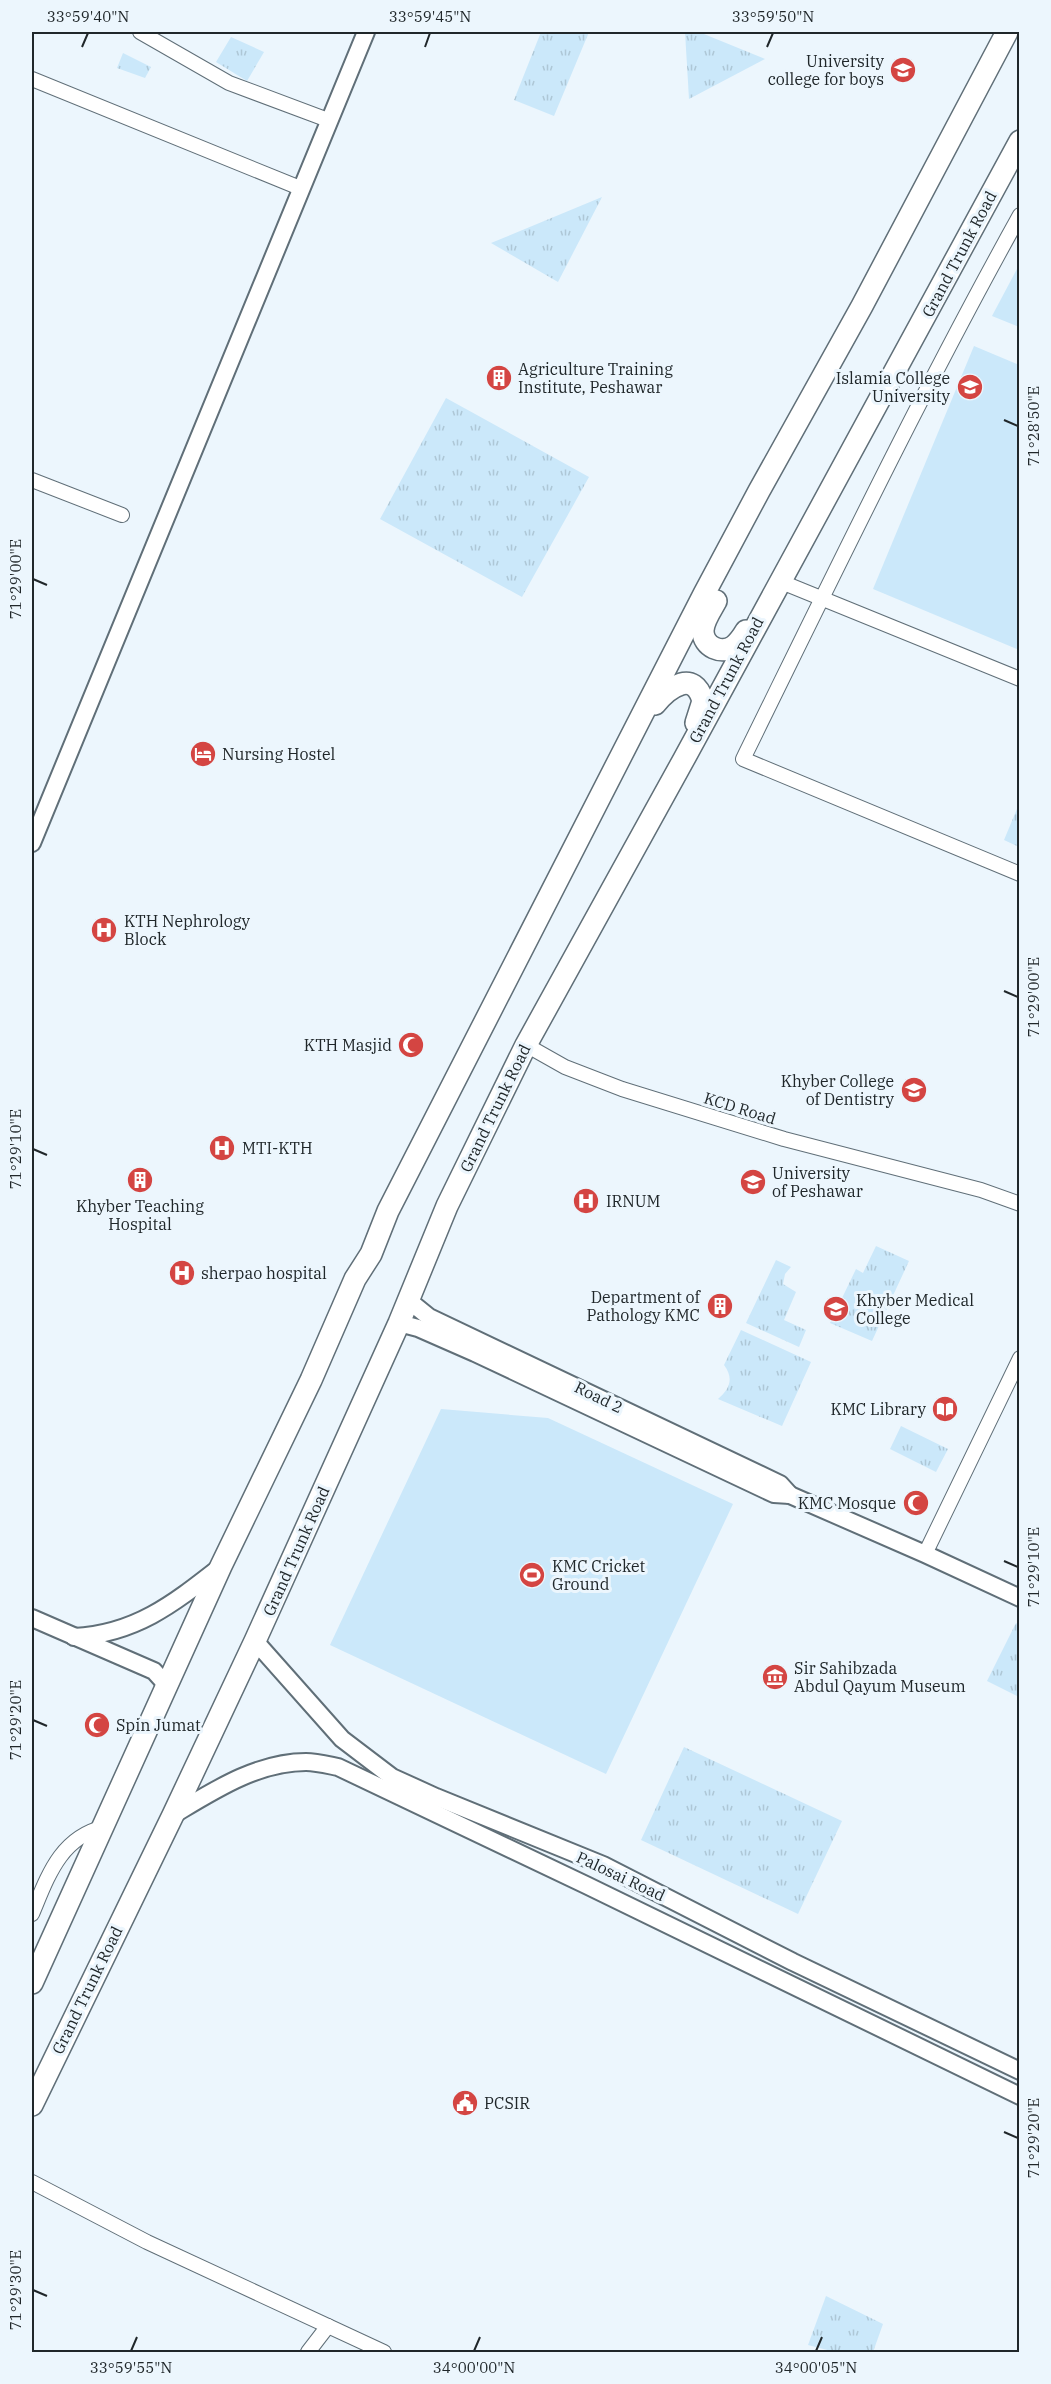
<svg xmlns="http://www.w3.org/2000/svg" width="1051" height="2384" font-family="'IBM Plex Serif',serif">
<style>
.grass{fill:url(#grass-tufts)}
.pitch{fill:#cbe8fa}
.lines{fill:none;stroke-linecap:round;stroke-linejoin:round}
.minor-casing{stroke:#606f78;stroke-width:16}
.tertiary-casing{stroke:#606f78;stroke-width:20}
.trunk-casing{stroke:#606f78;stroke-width:24}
.minor{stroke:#fff;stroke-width:14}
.tertiary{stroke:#fff;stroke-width:16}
.trunk{stroke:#fff;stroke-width:21}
.ticks{fill:none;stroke:#20272a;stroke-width:2}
.labels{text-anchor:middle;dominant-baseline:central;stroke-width:6;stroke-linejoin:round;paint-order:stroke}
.poi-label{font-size:16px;fill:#20272a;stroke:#ecf6fd;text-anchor:start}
.street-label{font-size:16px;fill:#20272a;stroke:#ecf6fd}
.neatline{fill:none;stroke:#20272a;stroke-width:2}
.ticks-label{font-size:15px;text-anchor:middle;fill:#20272a}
</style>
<defs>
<pattern id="grass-tufts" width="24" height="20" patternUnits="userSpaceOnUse" patternTransform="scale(1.5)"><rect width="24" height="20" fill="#cbe8fa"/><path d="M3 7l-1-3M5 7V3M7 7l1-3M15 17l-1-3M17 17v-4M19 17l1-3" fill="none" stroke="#aec7d6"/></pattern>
</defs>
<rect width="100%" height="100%" fill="#ecf6fd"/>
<g class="grass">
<polygon points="541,32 589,32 554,116 514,100"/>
<polygon points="685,32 699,32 765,59 689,99"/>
<polygon points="231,37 264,52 247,81 216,62"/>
<polygon points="123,53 151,67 145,78 117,68"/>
<polygon points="602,197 558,282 491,243"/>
<polygon points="446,398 589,477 522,597 380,519"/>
<polygon points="1019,804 1020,847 1019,847 1004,840"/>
<polygon points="876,1246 909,1261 872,1341 830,1323 856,1269 863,1273"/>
<polygon points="776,1260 791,1267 785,1274 783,1284 796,1292 784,1320 806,1330 799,1347 746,1323"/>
<path d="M741,1330L811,1362L782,1426L718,1399C730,1389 734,1378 724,1365Z"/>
<polygon points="901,1426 948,1449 936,1472 890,1449"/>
<polygon points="1016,1623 1019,1625 1019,1697 987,1681"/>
<polygon points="684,1747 842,1821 798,1914 641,1840"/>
<polygon points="826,2296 883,2324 873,2352 835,2352 808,2345"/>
</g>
<g class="pitch">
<polygon points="1019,265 1019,327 992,316"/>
<polygon points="974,346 1019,365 1019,650 873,589"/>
<polygon points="441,1409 548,1418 733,1504 606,1774 330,1645"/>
</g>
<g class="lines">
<g class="minor-casing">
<g id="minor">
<polyline points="140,32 229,83 328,120"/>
<polyline points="32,79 300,188"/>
<path d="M1020,215C921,393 833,576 743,759L1020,874"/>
<polyline points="32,480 122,515"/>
<polyline points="779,581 1020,679"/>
<polyline points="526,1045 565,1067 622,1089 784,1139 981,1190 1020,1204"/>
<polyline points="925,1554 1020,1358"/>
<path d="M32,1914C48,1876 60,1838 104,1827"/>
<polyline points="32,2182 147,2242 384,2352"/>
<polyline points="308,2352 328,2326"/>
</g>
</g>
<g class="tertiary-casing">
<g id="tertiary">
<polyline points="32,843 366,32"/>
<polyline points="408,1300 429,1317 780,1484 790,1495"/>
<polyline points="399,1323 418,1328 475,1353 774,1494 790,1495 925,1554 1020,1598"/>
<polyline points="32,1618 154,1671 163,1681 165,1691"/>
<path d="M74,1637C135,1634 173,1604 219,1568"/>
<polyline points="255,1641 342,1739 392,1777 436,1797 603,1865 793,1962 1020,2071"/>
<path d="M173,1815C213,1791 257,1762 306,1762C316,1762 328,1765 338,1767L586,1885L1020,2096"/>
</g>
</g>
<g class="trunk-casing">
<g id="trunk">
<path d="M716,601C711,610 703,621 703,631C703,647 722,655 734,646C739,642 743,636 746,631"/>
<path d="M655,704C669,687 694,669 703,701L696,723"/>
<polyline points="32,1983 221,1566 311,1380 355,1279 371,1254 388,1211 704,594 759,491 862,306 1007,32"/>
<polyline points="32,2105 173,1815 255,1641 399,1323 447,1206 526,1045 684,759 1020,141"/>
</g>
</g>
<use href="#minor" class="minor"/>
<use href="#tertiary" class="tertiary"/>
<use href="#trunk" class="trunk"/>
</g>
<path class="ticks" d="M82,47L88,33M425,47L430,33M767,47L773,33M1004,420L1018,426M33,579L47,585M1004,991L1018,997M33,1149L47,1155M1004,1561L1018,1567M33,1720L47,1726M1004,2132L1018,2138M33,2290L47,2296M131,2351L137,2337M474,2351L480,2337M816,2351L822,2337"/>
<defs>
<g id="university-disc" transform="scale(1.35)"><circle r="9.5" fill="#d44542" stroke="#ecf6fd"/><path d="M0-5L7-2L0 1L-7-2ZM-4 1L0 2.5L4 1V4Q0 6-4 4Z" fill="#fff"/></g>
<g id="building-disc" transform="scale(1.35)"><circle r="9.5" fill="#d44542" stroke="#ecf6fd"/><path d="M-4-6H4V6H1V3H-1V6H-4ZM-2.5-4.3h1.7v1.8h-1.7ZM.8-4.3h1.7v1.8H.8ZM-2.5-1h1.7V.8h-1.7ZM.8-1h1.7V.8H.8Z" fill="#fff"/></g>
<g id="hotel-disc" transform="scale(1.35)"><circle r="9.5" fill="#d44542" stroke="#ecf6fd"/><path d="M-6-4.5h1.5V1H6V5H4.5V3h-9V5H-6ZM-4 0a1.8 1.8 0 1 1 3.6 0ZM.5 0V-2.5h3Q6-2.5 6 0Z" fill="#fff"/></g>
<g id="hospital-disc" transform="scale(1.35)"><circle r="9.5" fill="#d44542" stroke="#ecf6fd"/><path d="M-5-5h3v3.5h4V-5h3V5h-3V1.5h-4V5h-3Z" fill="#fff"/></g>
<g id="mosque-disc" transform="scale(1.35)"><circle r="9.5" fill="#d44542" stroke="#ecf6fd"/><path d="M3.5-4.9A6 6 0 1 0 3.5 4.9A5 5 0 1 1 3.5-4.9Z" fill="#fff"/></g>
<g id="library-disc" transform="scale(1.35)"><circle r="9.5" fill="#d44542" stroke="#ecf6fd"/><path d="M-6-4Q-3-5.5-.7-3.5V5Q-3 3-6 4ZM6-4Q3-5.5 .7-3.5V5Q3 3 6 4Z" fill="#fff"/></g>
<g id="stadium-disc" transform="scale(1.35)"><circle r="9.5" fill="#d44542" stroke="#ecf6fd"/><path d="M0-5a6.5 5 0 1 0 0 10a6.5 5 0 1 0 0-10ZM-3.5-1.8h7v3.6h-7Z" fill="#fff"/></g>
<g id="museum-disc" transform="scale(1.35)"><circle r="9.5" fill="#d44542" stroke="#ecf6fd"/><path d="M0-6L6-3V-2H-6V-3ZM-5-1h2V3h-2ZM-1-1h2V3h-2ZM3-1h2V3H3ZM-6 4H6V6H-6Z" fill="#fff"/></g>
<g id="civic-disc" transform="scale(1.35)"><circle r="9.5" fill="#d44542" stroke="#ecf6fd"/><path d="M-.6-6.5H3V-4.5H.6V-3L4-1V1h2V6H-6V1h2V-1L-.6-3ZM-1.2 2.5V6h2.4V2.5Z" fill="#fff"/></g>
</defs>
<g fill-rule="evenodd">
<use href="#university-disc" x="903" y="70"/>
<use href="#building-disc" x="499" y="378"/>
<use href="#university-disc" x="970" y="387"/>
<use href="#hotel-disc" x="203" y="754"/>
<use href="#hospital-disc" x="104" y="930"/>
<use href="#mosque-disc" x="411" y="1045"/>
<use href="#university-disc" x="914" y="1090"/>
<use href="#hospital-disc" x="222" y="1148"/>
<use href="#building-disc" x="140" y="1180"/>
<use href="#university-disc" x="753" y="1182"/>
<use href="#hospital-disc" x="586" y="1201"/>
<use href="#hospital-disc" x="182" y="1273"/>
<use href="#building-disc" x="720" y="1306"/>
<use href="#university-disc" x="836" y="1309"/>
<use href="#library-disc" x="945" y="1409"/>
<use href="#mosque-disc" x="916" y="1503"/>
<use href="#stadium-disc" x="532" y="1575"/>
<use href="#museum-disc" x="775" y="1677"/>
<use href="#mosque-disc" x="97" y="1725"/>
<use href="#civic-disc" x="465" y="2103"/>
</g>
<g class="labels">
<g class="poi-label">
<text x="884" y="61" text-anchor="end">University<tspan x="884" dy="18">college for boys</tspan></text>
<text x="518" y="369">Agriculture Training<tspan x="518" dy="18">Institute, Peshawar</tspan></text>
<text x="950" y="378" text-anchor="end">Islamia College<tspan x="950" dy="18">University</tspan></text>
<text x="222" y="754">Nursing Hostel</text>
<text x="124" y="921">KTH Nephrology<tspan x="124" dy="18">Block</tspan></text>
<text x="392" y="1045" text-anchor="end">KTH Masjid</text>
<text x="894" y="1081" text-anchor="end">Khyber College<tspan x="894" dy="18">of Dentistry</tspan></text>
<text x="242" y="1148">MTI-KTH</text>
<text x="772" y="1173">University<tspan x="772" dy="18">of Peshawar</tspan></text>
<text x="606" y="1201">IRNUM</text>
<text x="140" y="1206" text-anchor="middle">Khyber Teaching<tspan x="140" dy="18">Hospital</tspan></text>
<text x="201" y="1273">sherpao hospital</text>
<text x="700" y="1297" text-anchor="end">Department of<tspan x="700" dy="18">Pathology KMC</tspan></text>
<text x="856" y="1300">Khyber Medical<tspan x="856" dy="18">College</tspan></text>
<text x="926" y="1409" text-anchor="end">KMC Library</text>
<text x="896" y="1503" text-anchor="end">KMC Mosque</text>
<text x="552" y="1566">KMC Cricket<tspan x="552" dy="18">Ground</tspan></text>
<text x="794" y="1668">Sir Sahibzada<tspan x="794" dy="18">Abdul Qayum Museum</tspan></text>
<text x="116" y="1725">Spin Jumat</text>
<text x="484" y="2103">PCSIR</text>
</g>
<g class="street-label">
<text transform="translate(959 254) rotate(-62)">Grand Trunk Road</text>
<text transform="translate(726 680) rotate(-62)">Grand Trunk Road</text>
<text transform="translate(495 1108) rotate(-64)">Grand Trunk Road</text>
<text transform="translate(740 1108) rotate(17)">KCD Road</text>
<text transform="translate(599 1397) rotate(26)">Road 2</text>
<text transform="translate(296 1551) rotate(-66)">Grand Trunk Road</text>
<text transform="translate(621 1876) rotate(25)">Palosai Road</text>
<text transform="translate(87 1990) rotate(-64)">Grand Trunk Road</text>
</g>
</g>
<rect width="1051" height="2384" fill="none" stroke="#ecf6fd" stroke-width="66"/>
<rect x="33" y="33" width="985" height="2318" class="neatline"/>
<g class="ticks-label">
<text x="88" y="22">33°59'40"N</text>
<text x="430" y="22">33°59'45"N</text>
<text x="773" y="22">33°59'50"N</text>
<text transform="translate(1034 426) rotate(-90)" y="5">71°28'50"E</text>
<text transform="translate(16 579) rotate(-90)" y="5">71°29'00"E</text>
<text transform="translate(1034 997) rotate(-90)" y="5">71°29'00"E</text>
<text transform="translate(16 1149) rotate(-90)" y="5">71°29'10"E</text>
<text transform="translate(1034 1567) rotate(-90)" y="5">71°29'10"E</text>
<text transform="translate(16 1720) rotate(-90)" y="5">71°29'20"E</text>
<text transform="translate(1034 2138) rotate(-90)" y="5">71°29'20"E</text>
<text transform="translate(16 2290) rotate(-90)" y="5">71°29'30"E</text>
<text x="131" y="2373">33°59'55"N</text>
<text x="474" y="2373">34°00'00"N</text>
<text x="816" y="2373">34°00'05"N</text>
</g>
</svg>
